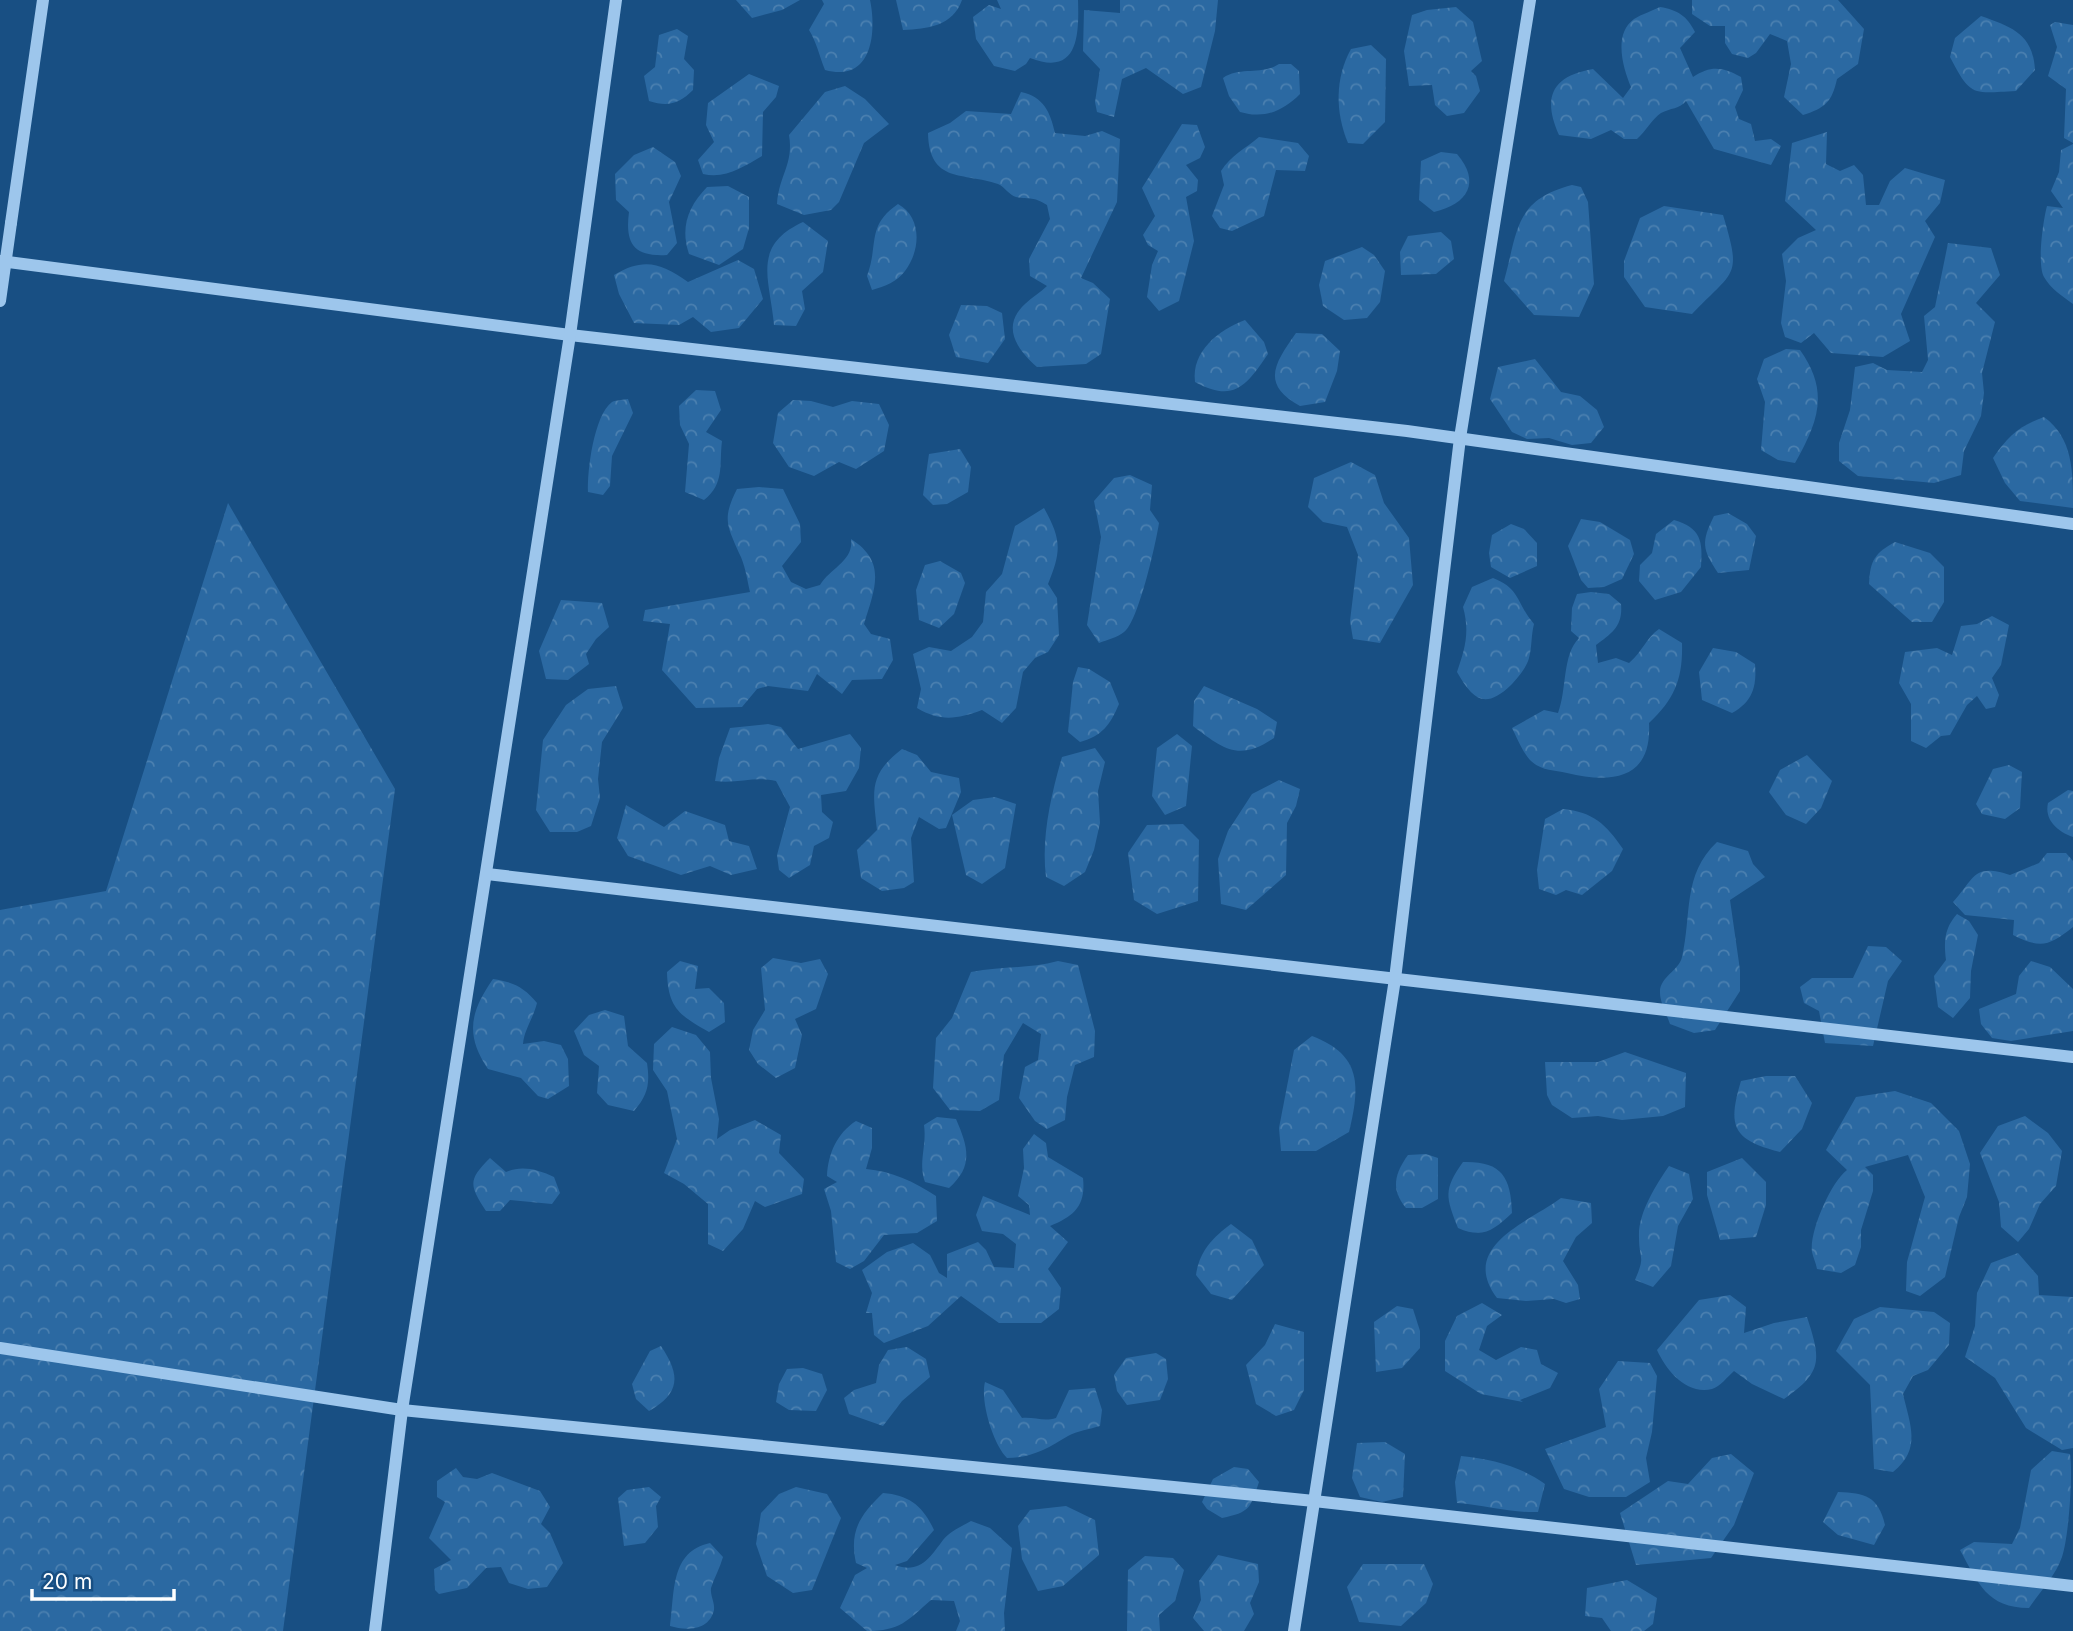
<svg xmlns="http://www.w3.org/2000/svg" width="2073" height="1631" font-family="Inter,sans-serif">
<style>
.forest{fill:url(#forest-crowns)}
.lines{fill:none;stroke-linecap:round;stroke-linejoin:round}
.minor{stroke:#9dc6ec;stroke-width:12}
.minor-bridge{stroke:#9dc6ec;stroke-width:12}
</style>
<defs>
<pattern id="forest-crowns" width="20" height="18" patternUnits="userSpaceOnUse" patternTransform="scale(1.75)"><rect width="20" height="18" fill="#2b69a2"/><path d="M2 6a3 3 0 1 1 6 0M12 15a3 3 0 1 1 6 0" fill="none" stroke="#4b80b0"/></pattern>
</defs>
<rect width="100%" height="100%" fill="#184f83"/>
<g class="forest">
<polygon points="736,0 800,0 782,10 752,18"/>
<path d="M822,0H870C877,33 872,83 825,70C819,55 817,43 809,30L824,4Z"/>
<path d="M896,0H962C953,26 927,29 903,30Z"/>
<path d="M997,0H1078C1079,34 1079,77 1030,58L1026,64L1015,71L994,66L976,39L973,17L989,5L1001,9Z"/>
<polygon points="1120,0 1218,0 1215,31 1201,87 1183,94 1146,68 1122,79 1114,117 1097,112 1095,102 1100,69 1083,51 1084,10 1120,13"/>
<path d="M1692,0H1838L1864,29L1858,64L1837,79C1832,102 1825,108 1803,115L1784,97L1791,64L1787,41L1770,34L1756,53L1748,58L1732,54L1725,43V26H1710L1692,14Z"/>
<polygon points="1456,7 1473,22 1482,61 1471,71 1476,76 1480,91 1464,113 1447,116 1435,105 1432,85 1409,86 1404,51 1412,15 1427,10"/>
<path d="M1660,7C1678,10 1687,16 1695,32L1680,48L1693,77C1711,65 1723,67 1741,77L1743,90L1735,107L1739,119L1751,124L1755,141L1771,139L1781,146L1771,165L1714,149L1686,101C1680,109 1670,108 1661,113C1653,118 1645,132 1637,139H1624L1611,130L1591,139L1559,135C1542,97 1552,76 1593,69L1623,98L1631,87C1623,68 1613,34 1634,19C1642,14 1652,11 1660,7Z"/>
<path d="M1981,16C2012,27 2033,34 2035,70L2016,91C1973,93 1971,98 1950,57L1955,38Z"/>
<polygon points="2055,22 2073,25 2073,143 2064,138 2066,89 2048,76 2057,47 2050,25"/>
<path d="M677,29L688,36L684,59L694,70L693,90C679,104 668,107 649,101L644,76L655,67L659,35Z"/>
<path d="M1371,45L1386,59L1385,122L1363,144L1348,143C1335,112 1335,78 1351,49Z"/>
<path d="M1279,64H1291L1299,71L1300,94C1283,111 1265,119 1240,112L1229,96L1223,78C1241,66 1261,76 1279,64Z"/>
<path d="M749,74L779,86L776,97L763,112L762,156C743,167 726,179 703,174L698,160L714,142L706,125L708,103Z"/>
<path d="M845,86L865,99L889,124L864,143L839,202L831,210L804,215L777,204C779,175 794,164 789,135L825,92Z"/>
<path d="M1021,92C1044,97 1050,112 1055,133L1085,136L1102,131L1120,139L1117,202L1081,278L1093,283L1110,299L1101,354L1086,364L1037,367C1018,350 1000,327 1025,304C1032,297 1040,293 1047,286L1030,276L1029,259L1050,219L1047,205C1033,196 1031,200 1016,197C1009,195 1005,187 998,184C964,172 929,184 928,133L950,123L966,111L1011,114Z"/>
<polygon points="1182,124 1197,125 1205,147 1200,158 1186,165 1198,180 1197,191 1186,197 1194,241 1179,301 1159,311 1147,297 1152,265 1158,251 1148,245 1143,235 1155,216 1142,188"/>
<polygon points="1827,132 1826,164 1840,171 1854,165 1863,175 1866,205 1879,205 1890,181 1905,168 1945,180 1940,203 1925,221 1935,237 1901,314 1910,341 1883,357 1831,353 1814,333 1801,343 1785,337 1781,323 1786,281 1782,254 1798,238 1816,230 1785,201 1792,143"/>
<path d="M1259,137L1298,143L1309,156L1305,171L1276,170L1264,216L1232,231L1220,228L1212,216L1224,185L1221,171C1231,155 1245,149 1259,137Z"/>
<path d="M2073,144V304C2062,296 2051,289 2044,277C2037,264 2043,221 2047,206L2063,208L2051,191L2059,172L2061,150Z"/>
<path d="M653,147L675,162L681,176L669,202L677,243L667,255C633,257 625,243 629,212L616,200L615,174L634,155Z"/>
<path d="M1441,152L1457,154C1481,182 1468,204 1434,212L1419,200L1421,161Z"/>
<path d="M1572,185L1581,187L1588,202L1594,284L1579,317L1534,315L1504,281C1518,231 1514,200 1572,185Z"/>
<path d="M728,186L749,197V228L743,249L719,265L689,254C680,227 688,207 707,187Z"/>
<path d="M898,204C922,217 921,250 905,271C897,282 885,286 872,290L867,276C879,244 866,226 898,204Z"/>
<path d="M1664,206L1723,215C1742,278 1735,269 1692,314L1645,307L1624,277V261L1640,218Z"/>
<path d="M803,222L828,241L823,272L802,291L805,309L796,326L774,325C770,279 751,246 803,222Z"/>
<polygon points="1441,232 1451,241 1454,259 1436,274 1401,275 1400,252 1408,236"/>
<polygon points="1948,243 1991,248 2000,275 1976,303 1995,322 1982,373 1984,393 1981,416 1964,451 1961,475 1934,483 1858,476 1839,461 1839,443 1850,410 1855,367 1873,363 1887,370 1922,372 1928,360 1924,316 1935,307"/>
<polygon points="1362,247 1374,255 1385,271 1380,302 1367,318 1344,320 1323,306 1319,285 1325,261"/>
<path d="M738,260L754,269L763,299L739,328L711,332L693,317L679,325L634,323L619,294L614,275C644,257 661,263 688,282Z"/>
<polygon points="961,305 987,306 1002,313 1005,339 988,363 956,357 949,335"/>
<path d="M1245,320L1264,342L1268,354C1246,386 1234,403 1195,382C1191,351 1219,330 1245,320Z"/>
<path d="M1296,333L1322,334L1340,351L1337,371L1325,402L1300,406C1260,384 1275,363 1296,333Z"/>
<path d="M1786,349L1800,350C1830,392 1818,422 1795,463L1778,460L1761,450L1765,402L1757,379L1764,359Z"/>
<polygon points="1535,359 1561,392 1580,396 1597,410 1604,427 1591,443 1572,445 1549,438 1527,439 1512,432 1490,399 1498,367"/>
<path d="M696,390L715,391L721,410L706,432L722,441C719,464 725,484 704,500L685,492L689,444L680,425L679,406Z"/>
<path d="M628,399L633,413L612,456L610,486L603,495L588,492C587,471 594,415 612,402C616,400 624,400 628,399Z"/>
<polygon points="793,400 811,401 833,407 852,401 879,404 889,425 884,451 856,469 839,462 814,476 789,467 773,443 778,413"/>
<path d="M2044,417C2073,438 2073,471 2073,508L2020,501L2005,483L1993,458C2008,436 2019,426 2044,417Z"/>
<polygon points="960,449 971,467 968,492 947,504 933,505 923,495 929,454"/>
<polygon points="1351,462 1375,475 1384,503 1409,538 1413,585 1380,643 1353,639 1350,621 1358,555 1347,527 1323,522 1308,507 1314,478"/>
<path d="M1130,475L1152,485L1150,510L1159,523C1156,543 1138,623 1124,632C1118,637 1107,640 1099,643L1087,625L1101,537L1094,501L1114,478Z"/>
<path d="M759,487L783,489L800,524L801,542L782,566L791,582L806,589L820,585C830,568 854,561 851,539C887,562 875,588 864,624L871,634L890,639L893,660L882,679L852,680L842,694L817,674L808,691L768,686L757,689L742,707L696,708L662,670L670,624L643,621L645,610L750,592C747,579 745,564 739,553C727,525 722,519 737,489Z"/>
<polygon points="228,503 395,789 283,1631 0,1631 0,910 106,891"/>
<path d="M1044,508C1061,539 1062,550 1048,584L1057,598L1059,635L1048,652L1035,658L1023,672L1016,708L1002,723L982,710C957,719 941,722 917,708L921,689L913,654L929,647L951,651L972,637L983,622L986,592L1002,574L1015,526Z"/>
<path d="M1728,513L1747,524L1756,536L1749,570L1718,573C1702,549 1701,542 1714,516Z"/>
<polygon points="1581,519 1600,522 1630,540 1634,554 1622,579 1604,587 1588,588 1581,580 1568,546"/>
<path d="M1674,520C1701,528 1703,541 1701,567L1681,592L1655,600L1639,581L1640,565L1652,553L1656,534Z"/>
<polygon points="1511,524 1524,529 1537,543 1537,566 1510,578 1491,567 1489,553 1492,535"/>
<path d="M1895,542L1930,553L1944,567V602L1932,622H1912L1869,584C1870,560 1875,553 1895,542Z"/>
<polygon points="940,561 961,573 965,583 954,614 939,628 919,620 916,590 925,565"/>
<path d="M1493,578C1521,589 1516,603 1534,624C1531,635 1532,647 1529,658C1527,667 1517,679 1511,685C1485,710 1473,700 1457,672C1465,649 1470,632 1463,607L1472,587Z"/>
<path d="M1591,592L1609,594L1621,604C1623,626 1612,633 1596,645L1598,663L1616,658L1629,663C1643,651 1646,638 1659,629L1682,643C1683,678 1675,699 1649,723C1652,779 1613,784 1567,773C1554,770 1542,771 1531,761C1523,753 1517,738 1512,728L1544,710L1558,713C1567,690 1562,655 1579,638L1571,631L1572,608L1577,594Z"/>
<polygon points="561,600 602,603 609,627 596,639 586,654 589,664 568,680 546,679 539,651"/>
<polygon points="1992,616 2009,625 2001,665 1992,678 1999,695 1995,707 1986,709 1977,696 1967,705 1950,735 1941,736 1926,748 1911,741 1911,704 1899,683 1905,652 1937,648 1952,655 1961,626 1977,624"/>
<path d="M1713,648L1736,652L1755,664C1757,687 1752,702 1732,713L1702,700L1699,672Z"/>
<path d="M1078,667L1089,669L1110,682L1119,704C1110,725 1102,736 1080,742L1068,732L1073,682Z"/>
<polygon points="616,686 623,708 602,742 598,779 600,798 591,826 577,832 550,832 536,810 543,740 566,705 588,689"/>
<path d="M1204,686L1257,709L1277,722L1274,738C1239,762 1223,749 1193,726L1194,701Z"/>
<path d="M768,724L781,727L798,749L850,734L861,748L859,768L846,791L821,795L822,812L833,822L829,838L814,846L810,865L789,878L779,870L777,855L790,807L776,781C755,776 737,784 715,781L719,758L730,728Z"/>
<polygon points="1177,734 1192,746 1186,806 1165,815 1152,796 1157,748"/>
<path d="M1095,748L1105,762L1098,791L1100,823L1094,850L1085,872L1064,886L1046,877C1041,838 1051,795 1062,757Z"/>
<path d="M902,749L917,755L931,772L959,778L961,792L946,828L939,829L919,817L911,838L914,882L904,888L882,891L861,878L857,850L877,830C873,791 868,775 902,749Z"/>
<polygon points="1807,755 1832,781 1821,808 1806,824 1786,815 1769,792 1780,770"/>
<polygon points="2009,765 2022,772 2020,808 2005,819 1982,814 1976,804 1993,769"/>
<polygon points="1279,780 1300,789 1296,806 1287,823 1286,875 1246,910 1221,904 1218,859 1228,831 1252,794"/>
<path d="M2068,790L2073,791V837C2058,832 2044,820 2048,803Z"/>
<polygon points="995,797 1016,804 1005,868 982,884 966,875 952,815 973,800"/>
<polygon points="626,805 664,827 685,811 725,825 729,841 749,846 757,869 731,875 710,866 681,875 628,856 617,838"/>
<path d="M1563,809C1593,812 1606,824 1623,849L1612,871L1582,895L1566,890L1556,895L1539,889L1537,870L1545,819Z"/>
<polygon points="1183,824 1199,840 1198,901 1157,914 1134,900 1128,853 1147,825"/>
<path d="M1717,842L1748,851L1753,864L1765,877L1730,900L1740,970V991L1715,1030L1694,1033L1670,1024C1667,1015 1660,1002 1660,993C1659,977 1679,971 1682,957C1692,915 1682,875 1717,842Z"/>
<path d="M2047,853H2066L2073,861V927C2049,946 2041,949 2013,935L2014,920L1965,915L1953,902C1975,878 1973,863 2010,875L2039,863Z"/>
<path d="M1957,914L1969,921L1978,935L1971,971L1970,998L1953,1018L1938,1007L1934,976L1946,960C1944,941 1944,929 1957,914Z"/>
<polygon points="1868,946 1886,947 1902,961 1888,981 1873,1046 1825,1043 1819,1011 1804,1003 1800,987 1812,978 1853,978"/>
<polygon points="773,958 801,963 820,959 828,974 816,1009 795,1019 802,1035 795,1068 776,1078 758,1064 749,1050 753,1030 765,1010 761,968"/>
<path d="M680,961L698,966L695,989L709,988L724,1003L725,1022L709,1032C679,1015 668,1008 667,972Z"/>
<path d="M1058,961L1078,965L1095,1031L1094,1057L1075,1065L1067,1097L1065,1120L1047,1129L1035,1121L1019,1098L1025,1067L1038,1060L1041,1034L1023,1023L1004,1055L999,1100L980,1111L950,1110L933,1088L936,1038L952,1018L971,972C1001,966 1029,969 1058,961Z"/>
<polygon points="2031,961 2050,967 2073,989 2073,1031 2011,1041 1992,1038 1981,1024 1979,1009 2016,994 2019,976"/>
<path d="M493,979C513,982 524,987 537,1003C533,1019 524,1030 523,1044L544,1041L561,1045L568,1059L569,1086L548,1099L538,1096L521,1078L488,1069C465,1035 470,1012 493,979Z"/>
<path d="M605,1010L624,1016L628,1046L647,1063C650,1084 648,1095 634,1111L608,1105L597,1093L599,1066L584,1055L574,1031L589,1015Z"/>
<polygon points="672,1027 696,1035 710,1052 711,1078 719,1119 717,1139 730,1130 755,1120 781,1135 779,1153 804,1179 802,1194 765,1207 755,1201 743,1229 723,1251 708,1244 708,1204 684,1184 664,1173 677,1139 667,1091 653,1070 654,1044"/>
<path d="M1312,1036C1362,1055 1360,1086 1349,1132L1316,1151H1281L1279,1128L1294,1050Z"/>
<polygon points="1625,1052 1686,1073 1685,1107 1663,1116 1622,1120 1598,1116 1572,1118 1552,1105 1547,1095 1545,1062 1598,1062"/>
<path d="M1766,1076H1795L1812,1103L1802,1129L1780,1152C1733,1140 1727,1127 1741,1081Z"/>
<path d="M1895,1091L1931,1103L1959,1131L1970,1164L1967,1197L1959,1217L1945,1277L1920,1296L1906,1291L1907,1262L1925,1197L1908,1155L1865,1167L1873,1175V1191L1861,1230V1247L1855,1265L1841,1273L1817,1269C1816,1263 1813,1257 1812,1252C1809,1232 1831,1182 1847,1170L1826,1150L1856,1097Z"/>
<polygon points="2025,1116 2048,1133 2062,1151 2056,1186 2040,1204 2029,1229 2018,1242 2001,1227 1999,1202 1980,1153 1998,1126"/>
<path d="M937,1117L956,1119C968,1147 974,1166 949,1188L925,1182C918,1162 927,1146 924,1125Z"/>
<path d="M856,1121L872,1128V1148L866,1169C891,1171 915,1182 936,1196L937,1221L917,1233L884,1235L864,1261L850,1269L836,1262L831,1211L824,1189L837,1182L827,1176C828,1154 837,1133 856,1121Z"/>
<path d="M1034,1134L1046,1143L1048,1157L1083,1178C1086,1206 1074,1216 1050,1226L1068,1242L1048,1269L1061,1288L1059,1309L1041,1323H999L961,1296L928,1326L884,1343L874,1335L872,1313H866L872,1293L862,1270L887,1252L913,1243L930,1255L939,1273L947,1278V1254L978,1242L986,1250L994,1267L1014,1268L1016,1244L1003,1234L982,1231L976,1215L983,1196L1030,1215L1029,1205L1018,1196L1024,1168L1023,1149Z"/>
<path d="M1426,1154L1438,1158V1199L1422,1208H1406C1390,1189 1395,1173 1408,1155Z"/>
<path d="M490,1158L506,1172C521,1165 538,1169 554,1177L560,1193L552,1204L510,1200L500,1211H486C469,1185 468,1180 490,1158Z"/>
<polygon points="1742,1158 1766,1182 1766,1205 1756,1237 1720,1240 1707,1195 1707,1172"/>
<path d="M1463,1162C1501,1161 1511,1176 1512,1213C1494,1230 1483,1239 1458,1228C1446,1197 1443,1190 1463,1162Z"/>
<path d="M1669,1166L1689,1174L1693,1199L1678,1226L1671,1266L1653,1287L1635,1280C1646,1254 1639,1261 1639,1237C1638,1213 1656,1185 1669,1166Z"/>
<path d="M1561,1198L1591,1203L1592,1223L1576,1237L1563,1261L1578,1285L1580,1299L1566,1303L1554,1299L1526,1301L1497,1298C1458,1246 1529,1222 1561,1198Z"/>
<path d="M1231,1224L1252,1240L1264,1265L1232,1300L1211,1294L1196,1275C1199,1252 1212,1238 1231,1224Z"/>
<polygon points="2018,1253 2038,1276 2039,1295 2073,1297 2073,1448 2062,1450 2026,1428 1995,1378 1965,1357 1975,1326 1977,1293 1991,1263"/>
<path d="M1730,1295L1746,1307L1744,1333L1774,1323L1807,1317C1821,1360 1823,1372 1784,1399L1752,1384L1734,1371C1728,1376 1720,1387 1712,1389C1686,1395 1666,1370 1657,1350L1699,1300Z"/>
<polygon points="1482,1303 1502,1315 1487,1326 1479,1350 1496,1360 1521,1347 1537,1350 1541,1364 1558,1373 1550,1388 1520,1400 1523,1402 1481,1394 1445,1371 1445,1341 1457,1316"/>
<polygon points="1397,1306 1413,1309 1420,1331 1420,1348 1402,1368 1376,1372 1374,1322"/>
<path d="M1880,1307L1934,1312L1950,1323L1949,1345L1928,1370L1913,1376L1903,1394C1910,1425 1922,1449 1893,1472L1874,1469L1870,1385L1836,1351L1854,1319Z"/>
<polygon points="1275,1324 1304,1332 1304,1390 1294,1410 1276,1416 1256,1404 1246,1365 1265,1345"/>
<path d="M661,1346C681,1376 680,1393 649,1411L636,1399L632,1384L650,1351Z"/>
<polygon points="907,1347 926,1359 930,1377 902,1401 883,1426 849,1414 844,1398 854,1390 876,1383 879,1365 888,1350"/>
<polygon points="1156,1353 1166,1359 1168,1379 1160,1400 1127,1405 1117,1391 1114,1375 1126,1358"/>
<polygon points="1618,1361 1650,1363 1657,1376 1652,1432 1646,1458 1650,1482 1626,1497 1589,1497 1564,1489 1545,1449 1606,1427 1599,1389"/>
<polygon points="803,1368 822,1374 827,1390 816,1411 789,1410 776,1402 779,1384 787,1369"/>
<path d="M985,1382L1003,1390L1022,1418C1035,1417 1044,1422 1056,1418L1069,1390L1095,1388L1102,1410L1100,1426C1090,1429 1077,1431 1068,1436C1048,1448 1032,1458 1007,1458C993,1444 980,1401 985,1382Z"/>
<polygon points="1385,1442 1405,1454 1403,1497 1382,1502 1360,1497 1352,1478 1357,1443"/>
<path d="M2052,1451L2070,1454C2073,1473 2069,1536 2062,1557C2056,1575 2039,1593 2029,1608C1987,1608 1978,1583 1960,1550L1974,1542L2012,1544L2020,1528L2031,1470Z"/>
<polygon points="1731,1454 1754,1473 1734,1525 1711,1558 1636,1565 1620,1513 1668,1481 1688,1484 1712,1458"/>
<path d="M1461,1456C1492,1459 1520,1466 1545,1484L1538,1512C1510,1513 1485,1505 1457,1503L1455,1482Z"/>
<path d="M1234,1467L1248,1469L1259,1482C1250,1509 1250,1512 1222,1518L1207,1509L1202,1502L1213,1479Z"/>
<polygon points="456,1468 463,1477 477,1479 492,1473 540,1491 550,1507 541,1524 550,1533 563,1563 547,1587 528,1589 509,1583 501,1567 486,1568 467,1588 439,1594 435,1590 434,1569 451,1560 429,1538 445,1502 437,1497 437,1481"/>
<polygon points="649,1487 661,1497 656,1506 658,1527 645,1543 624,1546 618,1498 627,1490"/>
<polygon points="796,1487 827,1494 841,1518 812,1590 793,1593 767,1576 756,1544 761,1513 779,1494"/>
<path d="M1838,1492C1865,1493 1878,1496 1885,1525L1874,1545L1838,1535L1823,1522Z"/>
<path d="M883,1493C909,1495 923,1506 934,1530L907,1561L895,1565C920,1575 931,1556 943,1540C949,1532 962,1526 971,1521L990,1528L1012,1548L1004,1613L1005,1631H956L960,1621L954,1601L931,1600C907,1621 900,1631 867,1631L840,1608L855,1575L867,1568L856,1563C849,1531 860,1515 883,1493Z"/>
<polygon points="1066,1506 1095,1520 1099,1555 1063,1586 1038,1591 1022,1559 1018,1526 1030,1510"/>
<path d="M710,1543L723,1557C720,1568 714,1578 711,1588C710,1595 715,1603 714,1610C709,1631 686,1631 670,1626C675,1591 670,1552 710,1543Z"/>
<polygon points="1218,1555 1258,1564 1259,1582 1250,1603 1254,1614 1244,1631 1204,1631 1193,1618 1201,1600 1199,1581"/>
<polygon points="1145,1556 1173,1558 1184,1570 1175,1601 1159,1615 1160,1631 1127,1631 1128,1570"/>
<polygon points="1363,1564 1424,1564 1433,1584 1426,1603 1401,1626 1359,1622 1347,1587"/>
<polygon points="1627,1580 1657,1598 1653,1624 1644,1631 1611,1631 1602,1618 1585,1616 1587,1588"/>
</g>
<g class="lines">
<g class="minor">
<polyline points="11,223 43,0"/>
<polyline points="0,261 570,335 1407,431 2073,524"/>
<polyline points="487,874 2073,1057"/>
<polyline points="0,1348 402,1410 1314,1501 2073,1586"/>
<polyline points="375,1631 402,1410 570,335 616,0"/>
<polyline points="1294,1631 1395,979 1460,438 1530,0"/>
</g>
<polyline class="minor-bridge" points="0,301 11,223"/>
</g>
<path d="M32 1589v10h142v-10" fill="none" stroke="#ffffff" stroke-width="3.5"/>
<text x="42" y="1589" font-size="21" fill="#ffffff" stroke="#184f83" stroke-width="5" paint-order="stroke">20 m</text>
</svg>
